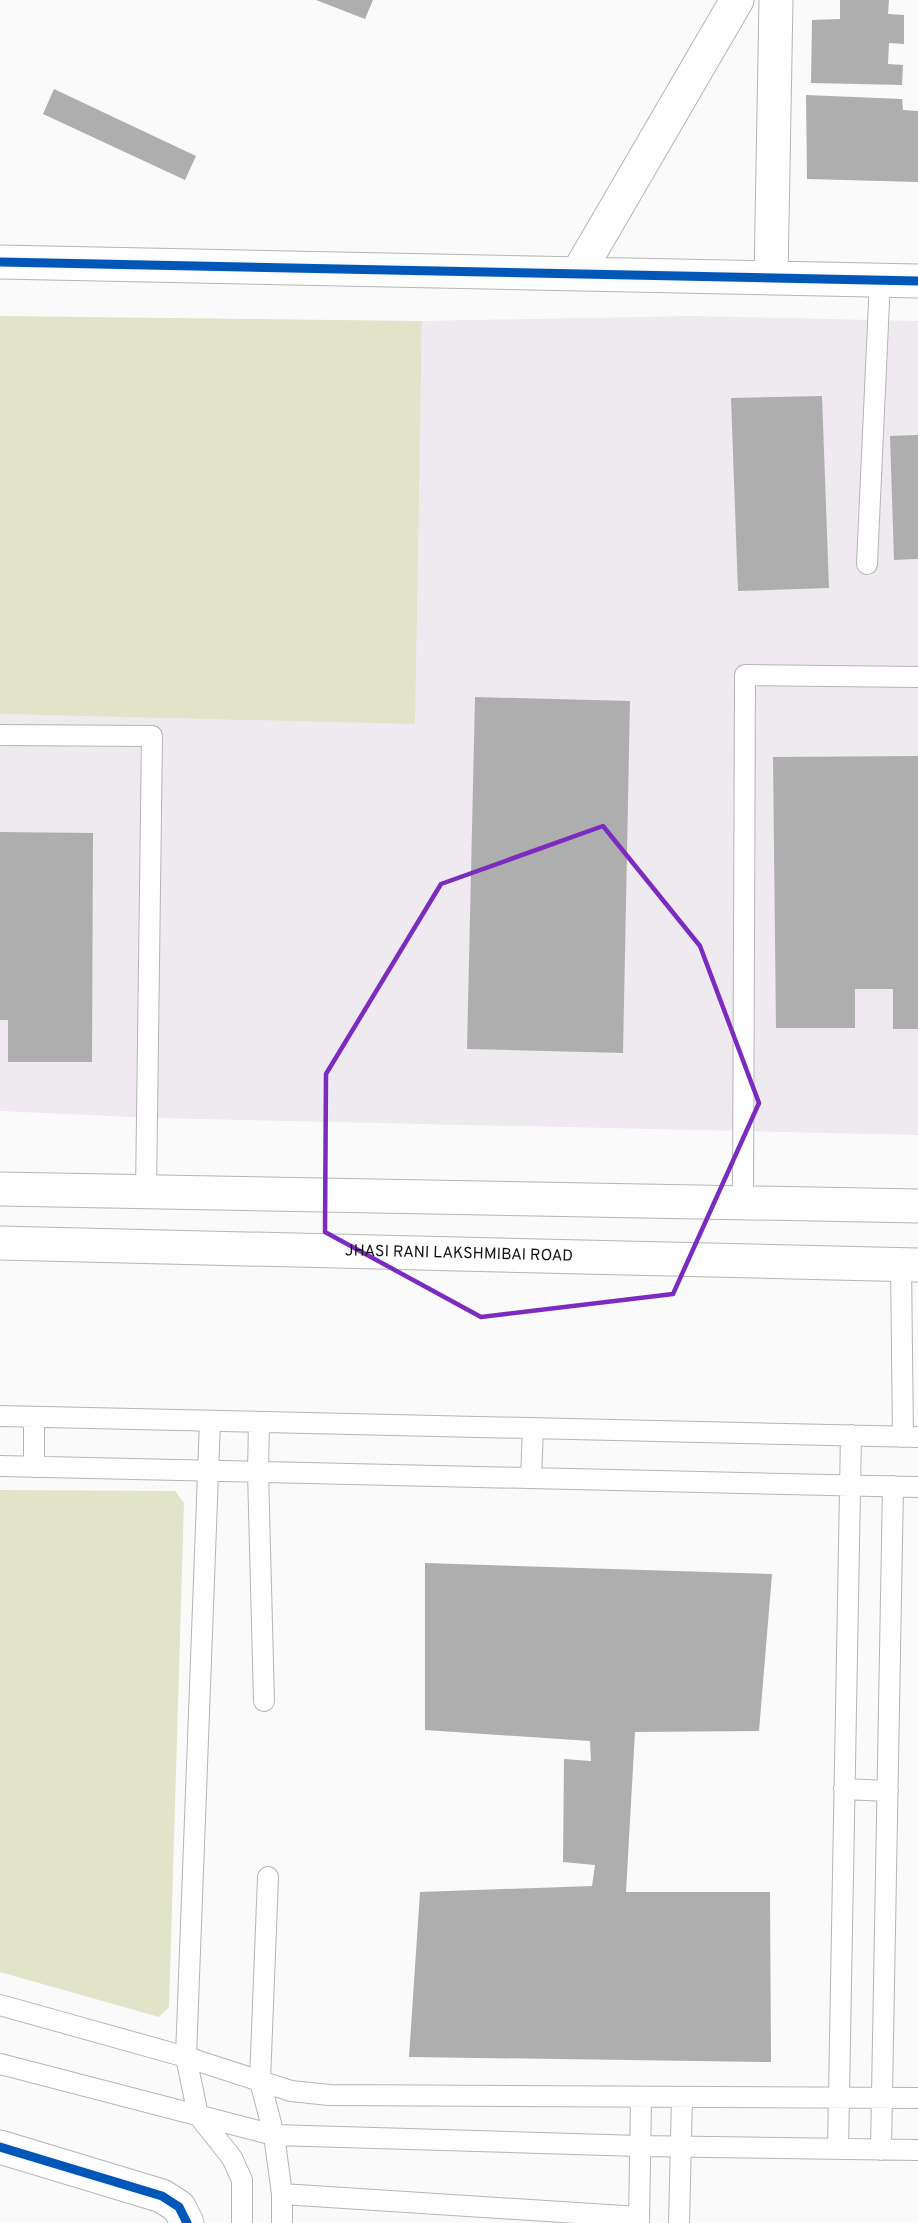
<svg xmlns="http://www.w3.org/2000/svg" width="918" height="2223" viewBox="0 0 918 2223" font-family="Overpass,sans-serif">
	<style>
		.built { fill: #eeeaf0 }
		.green { fill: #e2e4c9 }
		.building { fill: #afaeaf }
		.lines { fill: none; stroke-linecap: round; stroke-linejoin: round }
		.lane-casing { stroke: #b5b5b5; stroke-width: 22 }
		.street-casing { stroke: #b5b5b5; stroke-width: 35 }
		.secondary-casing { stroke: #b5b5b5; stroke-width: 35 }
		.lane { stroke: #fefefe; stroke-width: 20 }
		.street { stroke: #fefefe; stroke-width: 33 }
		.secondary { stroke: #fefefe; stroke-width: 33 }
		.cycleway-casing { stroke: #fbf9fc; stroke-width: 13 }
		.cycleway { stroke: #0057b8; stroke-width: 9 }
		.marked { fill: none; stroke: #7b2cbf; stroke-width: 4.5; stroke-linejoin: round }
		.labels { text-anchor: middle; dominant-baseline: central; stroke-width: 4.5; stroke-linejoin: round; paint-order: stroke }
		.street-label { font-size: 16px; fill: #151415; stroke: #fbf9fc }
	</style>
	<rect width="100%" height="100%" fill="#fbfafb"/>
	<path class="built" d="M691,316L918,321V1135L155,1118L0,1111V714L414,723L422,321Z"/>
	<path class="green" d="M0,316L422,321L415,724L0,714Z
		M0,1490L175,1491L184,1503L169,2007L159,2017L0,1972Z"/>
	<path class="building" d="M316,0H373L365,19Z
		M840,0H889L888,14L904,15V44L889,43L888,64L903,65L902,85L811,83L812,20L840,19Z
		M54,89L196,156L185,180L43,114Z
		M806,95L902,99L903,110L918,111V182L807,179Z
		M822,396L829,588L738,591L731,398Z
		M918,435V559L894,560L890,436Z
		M475,697L630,701L623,1053L467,1049Z
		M918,756V1029H893V989H855V1028H776L773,757Z
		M0,832L93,833L92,1062H8V1020H0Z
		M425,1563L772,1574L759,1731L635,1732L626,1892H770L771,2062L409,2057L420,1892L592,1886L595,1865L563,1862L564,1759L591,1761L590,1741L425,1730Z"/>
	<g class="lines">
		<defs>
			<path id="lane" d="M867,564L880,280
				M0,735L152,736L146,1192
				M743,1203L745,675L918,677
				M901,1265L903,1437
				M0,1416L918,1437
				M210,1421L186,2057L198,2115L232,2158L242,2180V2223
				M259,1422L258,1472L264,1701
				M0,1466L918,1487
				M34,1467V1417
				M531,1478L533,1428
				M844,1789L888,1791
				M268,1877L260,2081L274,2135L282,2194V2223
				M0,2005L186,2057L291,2091L329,2095L918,2098
				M0,2064L274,2135L639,2146L918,2150
				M838,2149L851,1435
				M881,2150L893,1486
				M282,2194L639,2217
				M639,2223L641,2098
				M679,2223L682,2098"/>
			<path id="street" d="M0,262L918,281
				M578,273L737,0
				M771,278L776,0
				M0,2147L162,2196L179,2207L187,2223"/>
			<g id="secondary">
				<path d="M0,1189L918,1206"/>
				<path id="s1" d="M0,1243L918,1265"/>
			</g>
		</defs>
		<use href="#lane" class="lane-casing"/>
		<use href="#street" class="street-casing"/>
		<use href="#secondary" class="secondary-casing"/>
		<use href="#lane" class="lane"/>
		<use href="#street" class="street"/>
		<use href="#secondary" class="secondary"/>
		<defs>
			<path id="cycleway" d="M0,262L918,281
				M0,2147L162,2196L179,2207L187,2223"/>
		</defs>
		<use href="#cycleway" class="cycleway-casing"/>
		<use href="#cycleway" class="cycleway"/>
	</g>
	<path class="marked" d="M603,826L700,946L759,1103L673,1294L481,1317L325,1232L326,1074L441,884Z"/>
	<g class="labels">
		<g class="street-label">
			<text stroke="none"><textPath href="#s1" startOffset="459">JHASI RANI LAKSHMIBAI ROAD</textPath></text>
		</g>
	</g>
</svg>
